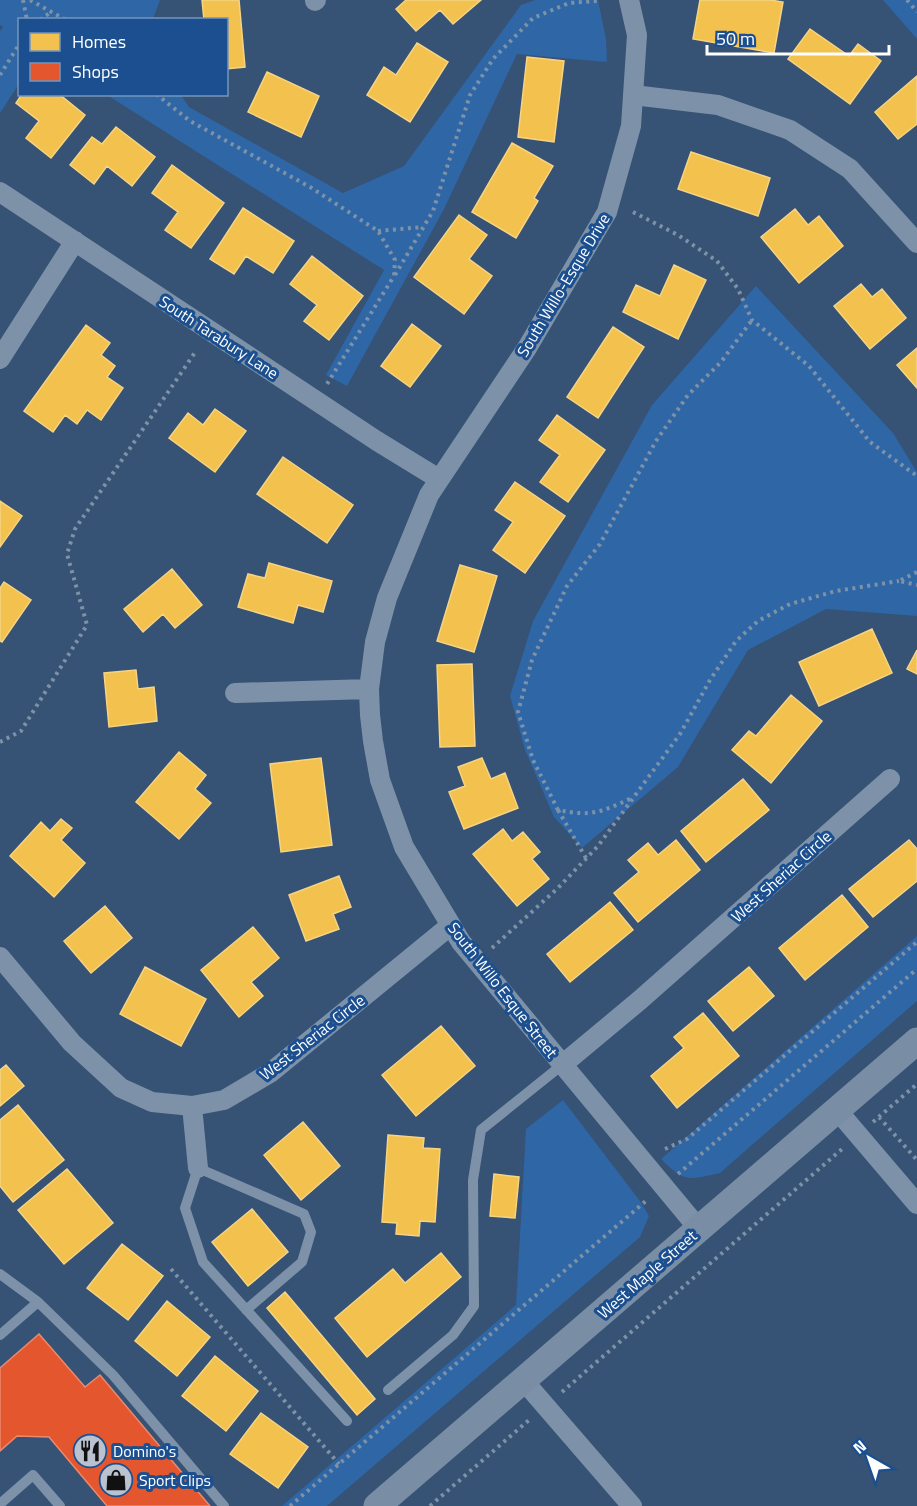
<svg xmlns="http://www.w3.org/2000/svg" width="917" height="1506" viewBox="0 0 917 1506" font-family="'Titillium Web',sans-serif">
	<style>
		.green { fill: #2f66a5 }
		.homes { fill: #f2c14e; stroke: #f6d483; stroke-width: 1.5 }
		.shops { fill: #e4572e; stroke: #ec896d; stroke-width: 1.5 }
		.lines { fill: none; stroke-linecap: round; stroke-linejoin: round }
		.path { stroke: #7d92a8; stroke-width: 4; stroke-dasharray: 3 4.5; stroke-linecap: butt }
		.lane { stroke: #7d92a8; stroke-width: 10 }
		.street { stroke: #7d92a8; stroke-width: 20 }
		.secondary { stroke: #798da4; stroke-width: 27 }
		.labels { text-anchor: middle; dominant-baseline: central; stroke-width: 6; stroke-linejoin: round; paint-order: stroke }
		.street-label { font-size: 16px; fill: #fff; stroke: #1b4f8f }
		.poi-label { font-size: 16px; fill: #fff; stroke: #1b4f8f; text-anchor: start }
	</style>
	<rect width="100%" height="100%" fill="#365274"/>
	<path class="green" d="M0,0H160L153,19L20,20L19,84L0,113V31L3,27L0,25Z
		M535,0H598L606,39L607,62L517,54L443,211L347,386L326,375L384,270L107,95H181L189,107L343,193L404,166L521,5Z
		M883,0H917V39Z
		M756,286L893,433L917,472V616L826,609L748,650L678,767L582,848L554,817L525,750L510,696L533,621L652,405Z
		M917,936V1001L720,1173C689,1180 685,1183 661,1159Z
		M563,1100L640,1201L649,1216L640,1237L327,1506H282L516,1305L526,1129Z"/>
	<path class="homes" d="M202,0H239L245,67L226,69V20H204Z
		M406,0H481L453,24L440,10L416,31L396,9Z
		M700,0H770L783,2L774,53L693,39Z
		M810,29L849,56L858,44L881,61L850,104L788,59Z
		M417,43L448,62L410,122L367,95L384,67L396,75Z
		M527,57L564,61L554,142L518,137Z
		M267,72L319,96L301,137L248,112Z
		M917,76V124L898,139L875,112Z
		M22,94H59L85,115L51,158L26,138L39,121L16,103Z
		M116,127L155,157L132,186L107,166L94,184L70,165L92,137L102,144Z
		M512,143L553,166L534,198L538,201L516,238L472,212Z
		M691,152L770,178L758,216L678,189Z
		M172,165L224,203L191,248L165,230L178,212L152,193Z
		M243,208L294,241L273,273L246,256L234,274L210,259Z
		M795,209L808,225L819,216L843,246L799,283L761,237Z
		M459,215L487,235L469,259L492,276L464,314L414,277Z
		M312,256L363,296L329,340L304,321L317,305L290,284Z
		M674,265L706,280L678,339L623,312L636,285L660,296Z
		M861,284L872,297L882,289L906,318L870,349L834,306Z
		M412,324L441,346L410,387L381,366Z
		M86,325L110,343L101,355L115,366L107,377L123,388L101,420L87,410L77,424L65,415L53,432L24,411Z
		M613,327L644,347L598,418L567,397Z
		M917,348V388L897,365Z
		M215,409L246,431L215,472L169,438L188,413L203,425Z
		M557,415L605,450L568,502L540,482L560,455L539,440Z
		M283,457L353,505L327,543L257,494Z
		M515,482L565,516L525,573L493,550L513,522L495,510Z
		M0,501L22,516L0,547Z
		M269,563L332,581L323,612L298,605L293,623L238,607L248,574L265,578Z
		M460,565L497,576L474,652L437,641Z
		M172,569L202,605L175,628L163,614L143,632L124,609Z
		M4,582L31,600L2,642L0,641V588Z
		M872,629L892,673L819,706L799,662Z
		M917,650V674L907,669Z
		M472,664L475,746L440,747L437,665Z
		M136,670L138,689L154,687L157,721L109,727L104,673Z
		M791,695L822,721L771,783L732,750L749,731L756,736Z
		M179,752L206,775L195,789L211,803L179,839L136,802Z
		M321,758L332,845L281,852L270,764Z
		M482,758L491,779L505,773L518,808L464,829L449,792L465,786L458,767Z
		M743,779L769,810L706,862L681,831Z
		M61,819L72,828L61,840L85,863L54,897L10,856L41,822L50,831Z
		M503,829L512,841L523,832L540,852L532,859L549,879L517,906L473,854Z
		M676,840L700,870L638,922L614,893L639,872L628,860L648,843L658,855Z
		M909,840L917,849V881L873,917L849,889Z
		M339,876L351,907L333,914L339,929L306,941L289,895Z
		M842,895L868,927L805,980L779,948Z
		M610,902L633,930L570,982L547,954Z
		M105,906L132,938L91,973L64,941Z
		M253,927L279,958L251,982L263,996L239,1017L201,970Z
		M145,967L206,999L181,1046L120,1014Z
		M749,967L774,996L733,1031L708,1001Z
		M703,1013L739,1056L677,1108L651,1076L684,1048L674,1037Z
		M441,1026L475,1066L416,1116L382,1075Z
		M6,1065L24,1086L0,1106V1070Z
		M18,1105L64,1160L13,1202L0,1186V1120Z
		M303,1122L340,1166L301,1200L264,1155Z
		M388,1135L424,1138L423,1148L440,1149L435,1222L420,1221L419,1236L396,1234L397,1223L382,1222Z
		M67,1169L113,1223L64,1264L18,1210Z
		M494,1174L519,1177L515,1218L490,1216Z
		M252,1209L288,1252L248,1286L212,1242Z
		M122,1244L163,1276L128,1320L87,1288Z
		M441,1253L461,1277L367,1357L335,1318L393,1269L405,1283Z
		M285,1292L375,1399L357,1415L267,1308Z
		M167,1301L210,1337L177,1376L135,1341Z
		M215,1356L258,1391L226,1431L182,1396Z
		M261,1413L308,1447L278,1488L230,1454Z"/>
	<path class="shops" d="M39,1334L85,1387L100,1375L210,1506H107L49,1437L17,1436L0,1451V1368Z"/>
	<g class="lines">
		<path class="path" d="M23,0L27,20
			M30,0L66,20
			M907,0L917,12
			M40,20L51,12
			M0,75L20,43
			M156,94L190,121L310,187L378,231L395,260L394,276L327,384
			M633,212L678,235L717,261L738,289L752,320L809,366L870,442L917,476
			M378,231L423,227
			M395,275L433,211L470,95L493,59L533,18L569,3L598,1
			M917,572L899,581L917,585
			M0,742L21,731L87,625L67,554L75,529L196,351
			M558,810L533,760L518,712L532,660L567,586L600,544L656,441L688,395L721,362L752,320
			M586,858L558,810C592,817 601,812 632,798
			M492,948L558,888L598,846L680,734L710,680L736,641L758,621L790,604L836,591L899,581
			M879,1117L917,1160
			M873,1122L917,1084
			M665,1149L687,1139L917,942
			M678,1174L917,969
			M171,1269L339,1464
			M562,1392L842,1149
			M290,1506L647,1200
			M430,1506L529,1420"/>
		<path class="lane" d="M0,1274L38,1302
			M246,1310L302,1262L311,1232L304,1214L198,1168L185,1208L203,1262L347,1421
			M0,1335L38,1302L113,1375L224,1506
			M388,1390L453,1335L474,1306L473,1180L481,1130L562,1065
			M0,1504L33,1475L60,1506"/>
		<path class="street" d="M629,0L637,35L631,126L607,212L527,348L429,495L387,598L375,642L369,689L370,715L373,741L380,780L404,847L461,942L699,1229
			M315,1L316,0
			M633,95L718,105L790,130L850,169L917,243
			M0,192L377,441L439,479
			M0,359L75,241
			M235,693L369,689
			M0,957L72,1043L121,1088L152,1102L192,1106L224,1100L270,1073L451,925
			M562,1065L640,1000L890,779
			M192,1106L198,1168
			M837,1110L917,1204
			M523,1380L632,1506"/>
		<path class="secondary" d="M377,1506L917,1041"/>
	</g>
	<defs>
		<symbol id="restaurant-disc" viewBox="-11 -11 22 22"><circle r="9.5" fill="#b9c2ce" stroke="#1b4f8f"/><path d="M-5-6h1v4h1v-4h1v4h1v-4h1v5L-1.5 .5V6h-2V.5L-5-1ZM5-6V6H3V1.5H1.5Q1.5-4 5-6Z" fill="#111"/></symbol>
		<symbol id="shop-disc" viewBox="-11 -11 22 22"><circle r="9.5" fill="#b9c2ce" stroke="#1b4f8f"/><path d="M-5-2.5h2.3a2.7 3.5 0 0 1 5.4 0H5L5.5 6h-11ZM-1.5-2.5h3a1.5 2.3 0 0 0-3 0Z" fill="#111"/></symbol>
	</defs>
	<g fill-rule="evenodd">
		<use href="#restaurant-disc" x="71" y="1432" width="38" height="38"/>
		<use href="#shop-disc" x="97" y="1461" width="38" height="38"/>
	</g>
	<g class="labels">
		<g class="street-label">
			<text transform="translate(563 285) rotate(-59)">South Willo-Esque Drive</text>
			<text transform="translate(219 337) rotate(33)">South Tarabury Lane</text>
			<text transform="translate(781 876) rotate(-42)">West Sheriac Circle</text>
			<text transform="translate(503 990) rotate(52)">South Willo Esque Street</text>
			<text transform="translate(312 1037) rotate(-38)">West Sheriac Circle</text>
			<text transform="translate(647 1274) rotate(-41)">West Maple Street</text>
		</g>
		<g class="poi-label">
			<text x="113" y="1451">Domino's</text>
			<text x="139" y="1480">Sport Clips</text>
		</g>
	</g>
	<rect x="18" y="18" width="210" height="78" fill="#1b4f8f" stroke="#7695bc" stroke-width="1.5"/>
	<rect x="30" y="33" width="30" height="18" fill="#f2c14e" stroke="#7695bc" stroke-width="1.5"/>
	<text x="72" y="48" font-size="18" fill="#ffffff">Homes</text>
	<rect x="30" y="63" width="30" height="18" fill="#e4572e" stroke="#7695bc" stroke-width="1.5"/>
	<text x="72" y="78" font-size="18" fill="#ffffff">Shops</text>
	<g transform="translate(869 1458) rotate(320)" stroke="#1b4f8f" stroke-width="4.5" paint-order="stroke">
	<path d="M0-4.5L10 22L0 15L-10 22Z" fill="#ffffff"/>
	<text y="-9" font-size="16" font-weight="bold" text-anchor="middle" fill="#ffffff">N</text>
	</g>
	<path d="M707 45v9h182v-9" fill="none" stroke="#ffffff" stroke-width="3"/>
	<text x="716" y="45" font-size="18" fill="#ffffff" stroke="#1b4f8f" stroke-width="4.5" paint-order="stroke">50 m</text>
</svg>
